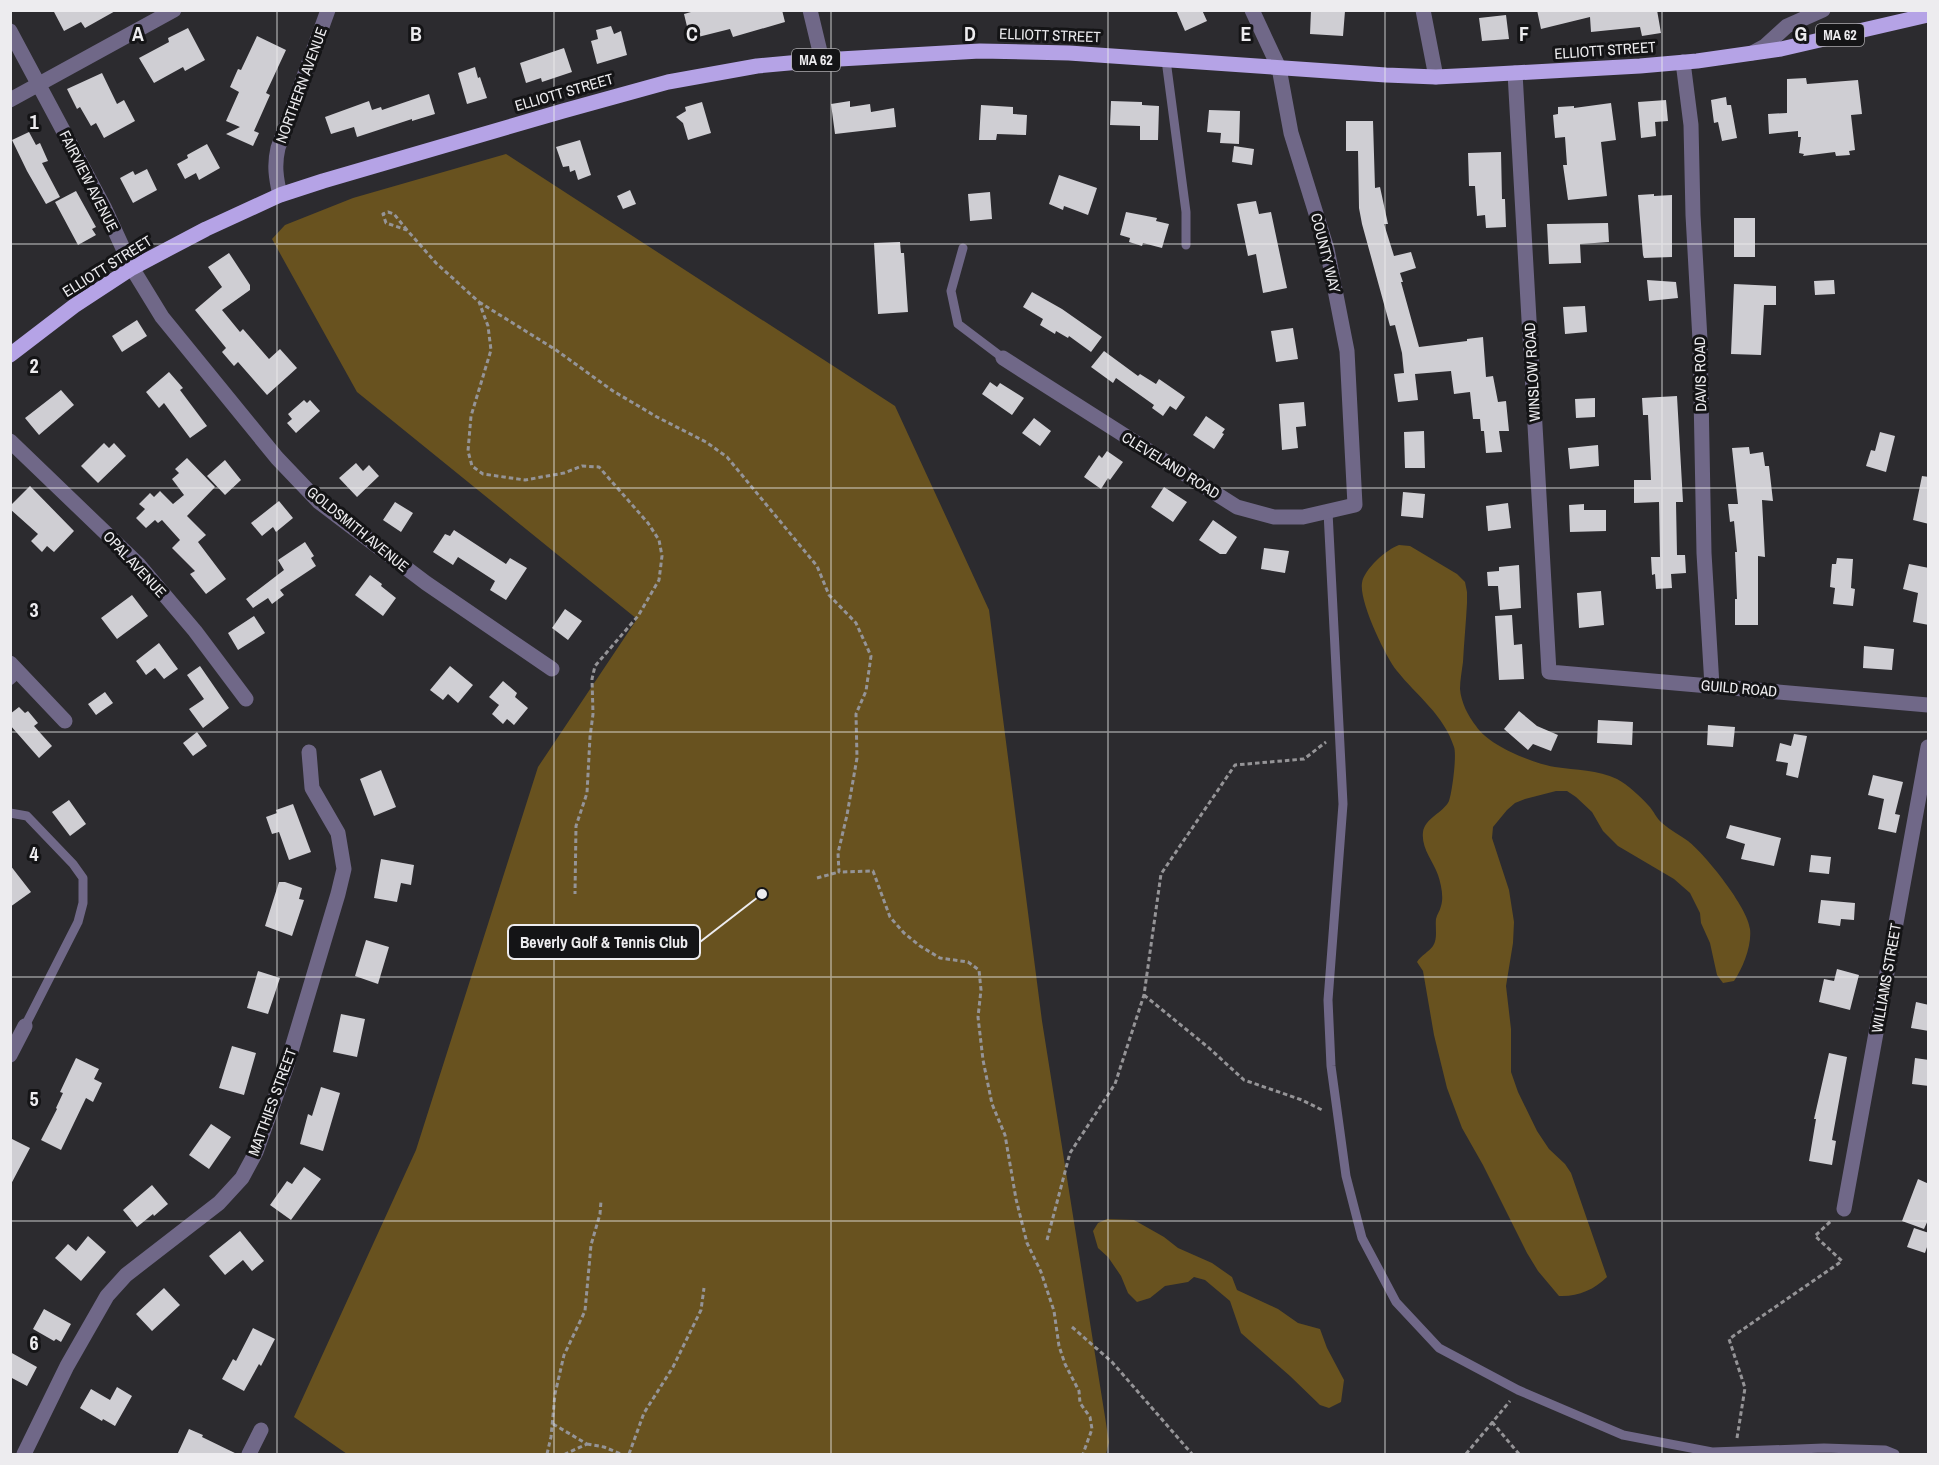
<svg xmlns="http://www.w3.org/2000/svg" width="1939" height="1465" viewBox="0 0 1939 1465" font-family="'Archivo Narrow',sans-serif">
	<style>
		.green { fill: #68521f }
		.building { fill: #cfced3 }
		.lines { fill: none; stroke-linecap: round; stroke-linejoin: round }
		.path { stroke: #959497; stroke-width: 3; stroke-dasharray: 4.5 3; stroke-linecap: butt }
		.service { stroke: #706888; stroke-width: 9 }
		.minor { stroke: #706888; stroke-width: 15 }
		.tertiary { stroke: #706888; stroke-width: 15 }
		.primary { stroke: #b5a3e6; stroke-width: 15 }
		.grid { fill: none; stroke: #edecef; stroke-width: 1.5; stroke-opacity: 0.55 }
		.labels { text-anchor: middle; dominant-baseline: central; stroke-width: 6; stroke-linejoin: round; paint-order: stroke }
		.shield { fill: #141416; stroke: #acabae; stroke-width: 1.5 }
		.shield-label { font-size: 14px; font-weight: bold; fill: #edecef }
		.street-label { font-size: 15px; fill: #edecef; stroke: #141416 }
		.grid-label { font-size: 20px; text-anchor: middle; font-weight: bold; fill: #edecef; stroke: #141416; stroke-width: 6; stroke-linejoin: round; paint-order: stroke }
		.leader { fill: none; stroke: #edecef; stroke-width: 2 }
		.callout-dot { fill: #edecef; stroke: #141416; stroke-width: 2 }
		.callout { fill: #141416; stroke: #edecef; stroke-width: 2 }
		.callout-label { font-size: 16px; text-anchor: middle; font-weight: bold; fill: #edecef }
	</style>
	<rect width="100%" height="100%" fill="#2c2b2f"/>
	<path class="green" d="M506,154L895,406L989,610L1042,1021L1109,1442L1106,1454H347L294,1417L416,1150L538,767L637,619L357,392L272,239L285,225L353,198Z
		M1399,545L1410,546L1457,574L1465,582L1467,592V603C1466,622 1464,642 1463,662C1462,670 1460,680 1460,689C1461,702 1468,716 1476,726C1489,746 1532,763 1555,767C1576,770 1598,770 1617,779C1628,785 1640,796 1648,805C1654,811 1656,818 1662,823C1670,830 1680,835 1688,841C1706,855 1748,908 1750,929C1752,945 1743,968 1734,981L1723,983L1717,975L1710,943L1701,923L1700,913L1690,893L1674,879L1618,846L1603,831L1592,812L1576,797L1567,791H1556L1525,799L1515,803L1507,810L1493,827L1492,838L1509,890L1514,922L1513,943L1506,986L1511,1029V1072L1518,1092L1537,1131L1549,1149L1565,1164L1571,1173L1607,1277C1594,1290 1577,1297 1559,1296L1538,1271L1527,1253L1483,1165L1462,1128L1447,1088L1434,1035L1423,971L1417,962C1421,955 1429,952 1433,946C1438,938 1435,928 1436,919C1437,914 1440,911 1441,906C1444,897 1441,884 1438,875C1433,861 1421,848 1423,832C1425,818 1443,813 1449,801C1452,793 1457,755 1454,747C1444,715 1417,696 1397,671C1385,656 1359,601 1362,583C1364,569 1387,549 1399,545Z
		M1107,1219L1134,1220L1164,1237L1178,1248L1212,1263L1232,1277L1237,1290L1278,1309L1298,1323L1320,1329L1327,1348L1344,1380L1341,1402L1329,1408L1320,1405L1290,1376L1241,1333L1230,1301L1205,1280L1194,1277L1188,1282L1165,1286L1150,1298L1137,1302L1128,1293L1121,1276L1108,1257L1098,1248L1093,1231L1098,1223Z"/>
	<path class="building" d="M53,10H117L85,28L81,22L64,31Z
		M698,10H782L785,22L733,37L730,29L690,39L684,14Z
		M1176,10H1202L1207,21L1185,31Z
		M1311,10L1345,11L1343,36L1310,34Z
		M1537,10H1657L1661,33L1642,36L1640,27L1591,32L1590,17L1541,29Z
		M1506,15L1509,39L1482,41L1479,18Z
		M611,26L614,34L621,31L627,55L597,64L591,41L598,39L596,30Z
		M188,28L205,60L185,71L183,67L154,83L139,58L169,42L168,38Z
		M257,36L286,50L266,93L270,95L254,131L259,133L253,146L226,134L240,127L226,121L239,92L230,87L238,69L241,70Z
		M564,48L572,72L542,82L541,78L526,83L520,63Z
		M475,67L478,78L480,77L487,98L467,104L458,73Z
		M102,73L117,104L124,100L135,121L104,138L96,123L91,126L80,107L77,109L67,89Z
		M1806,78L1807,84L1858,80L1862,114L1851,115L1855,150L1849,151L1850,155L1836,156L1835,152L1803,156L1804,154L1799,153L1801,137H1798V131L1769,134L1768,114L1787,113V79Z
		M429,94L435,114L412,121V119L357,137L354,127L331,134L325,117L369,101L372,110L381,107L382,110Z
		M1726,97L1727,105H1731L1737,138L1722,141L1718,122L1714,123L1711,100Z
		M1666,100L1668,121L1655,122L1656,136L1641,138L1638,102Z
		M850,101V107L870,104L871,112L894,108L896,127L835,134L831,104Z
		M1111,101L1142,102V105L1159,106L1158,140H1140V126L1110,125Z
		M702,102L711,133L688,140L683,123L676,117L686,111L685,107Z
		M1611,103L1616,140L1601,142L1607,196L1568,200L1563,165H1567L1565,137L1555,138L1553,115L1558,114V107L1574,106V108Z
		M981,105L1013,107V114L1027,115L1026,135L997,134L996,140H979Z
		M1209,110L1240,111L1239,144L1220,143L1221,133L1207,132Z
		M1346,121H1373L1375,188L1380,187L1388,224H1384L1394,256L1411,252L1416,268L1400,273L1403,282H1401L1419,347L1467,341V339L1483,337L1486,377L1493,376L1498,402L1506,401L1509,431H1499L1502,452L1486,453L1484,431H1481L1480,419H1473L1470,392L1454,394L1451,371L1415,374L1418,400L1398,402L1394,374L1404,373L1402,353L1395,325L1390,326L1362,224L1359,208L1358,151H1346Z
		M29,132L36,145L40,143L48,161L42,163L60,197L46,204L27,171L12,140Z
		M580,140L591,175L578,180L575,170L570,172L569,166L563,167L556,147Z
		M207,144L220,168L199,180L196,173L185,179L177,164L188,158L187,155Z
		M1234,146L1254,149L1252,165L1232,162Z
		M1501,152L1502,199H1505L1506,227L1486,228L1485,215L1477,216L1475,186H1469L1468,153Z
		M147,169L157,190L133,203L120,178L133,171L135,175Z
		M1059,175L1097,188L1088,215L1064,206L1063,210L1049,204Z
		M630,190L636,204L623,209L617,196Z
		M76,191L96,227L92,229L96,235L78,245L55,202Z
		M990,192L992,219L970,221L968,194Z
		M1654,194V196L1672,195V257L1644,258L1643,255L1638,195Z
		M1256,201L1259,214L1271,212L1287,288L1263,293L1256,254L1248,256L1237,204Z
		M1126,212L1157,218L1156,221L1169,224L1162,248L1143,243L1142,246L1129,242L1130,238L1120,235Z
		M1734,218H1755V257H1734Z
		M1608,223L1609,242L1580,244L1581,263L1549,264L1547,224Z
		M900,242L901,253H904L908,312L878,314L874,243Z
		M229,253L250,285V290L222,310L240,332L243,329L269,359L280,349L297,368L267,395L238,362L234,366L222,352L226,348L195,310L222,287L208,267Z
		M1647,280L1676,282L1678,298L1649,301Z
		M1834,280L1835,294L1815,295L1814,281Z
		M1734,284L1776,286V305H1764L1761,355L1731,354Z
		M1032,292L1062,309L1102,337L1091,352L1069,336L1068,338L1056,331L1055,334L1040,325L1043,319L1023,307Z
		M1585,306L1587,332L1565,334L1563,307Z
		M137,320L147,336L122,352L112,336Z
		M1293,328L1298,359L1276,362L1271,331Z
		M1104,351L1138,376L1140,374L1156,384L1159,379L1185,397L1176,410L1170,406L1163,416L1152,408L1154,405L1116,378L1113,383L1091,367Z
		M169,372L183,388L180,390L207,426L190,438L164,403L159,408L146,392Z
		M990,382L997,387L1000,383L1024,398L1012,415L982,394Z
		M61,390L74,405L39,435L25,418Z
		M1677,396L1683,502H1676L1677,555H1685L1686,573L1671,574L1672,588L1656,589L1655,574L1652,575L1651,557H1660L1659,502L1634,503V480H1651L1648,415H1643L1642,398Z
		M1595,398V417L1576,418L1575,399Z
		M304,400L307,403L310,400L320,411L296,433L287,423L292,419L288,414Z
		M1304,402L1306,426L1296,427L1298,448L1282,450L1279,404Z
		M1206,416L1225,429L1222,433L1224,434L1214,449L1193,435Z
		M1034,418L1051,431L1040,446L1022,433Z
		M1424,431L1425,468H1405L1404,432Z
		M1880,432L1895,436L1886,472L1866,466L1871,450L1875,451Z
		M104,443L109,448L114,443L126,456L98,483L81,466Z
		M1598,445L1599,466L1570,469L1568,448Z
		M1749,447L1750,454L1763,452L1765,466H1769L1773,501L1762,500L1765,557L1758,556V625H1735V599H1737L1735,552H1737L1734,521L1730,522L1728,504H1738L1732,448Z
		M1107,451L1123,462L1110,480L1108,478L1101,489L1084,477L1099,455L1102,458Z
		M187,458L215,487L187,516L206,535L198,542L226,579L206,594L190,574L195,571L172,548L180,540L162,520L158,523L155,520L146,528L136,518L145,509L139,504L150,493L154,497L160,491L173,504L184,495L172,479L179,473L175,469Z
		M225,460L241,480L225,495L207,476Z
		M356,463L363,471L369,465L379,476L357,497L339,478Z
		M1922,476L1929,477V524L1913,520Z
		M30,486L74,531L54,552L47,546L42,552L31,541L38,534L10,509V506Z
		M1164,487L1187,502L1173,522L1151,507Z
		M1403,492L1425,494L1423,518L1401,516Z
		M279,501L293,518L276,532L273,527L262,536L251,523Z
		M395,502L413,513L401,532L383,520Z
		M1508,503L1511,528L1488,531L1486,506Z
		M1584,504V510H1606V531L1570,532L1569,505Z
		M1213,520L1237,537L1226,554H1220L1199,540Z
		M454,530L506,564L510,558L527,568L506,600L490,590L495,581L458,557L453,565L433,552L445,534L450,536Z
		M305,542L314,556L311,558L316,566L280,590L284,595L272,604L268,598L253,608L246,599L284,570L278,560Z
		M1264,548L1289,551L1285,573L1261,569Z
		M1837,558L1853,559L1851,588L1855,589L1853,606L1833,604L1835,588L1830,587L1832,564H1836Z
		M1909,564L1929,568V625L1913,622L1918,593L1903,589Z
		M1519,565L1521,608L1500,610L1498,586H1488L1487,572L1499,571V567Z
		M370,575L382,584L381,586L396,598L383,616L355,595Z
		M1601,591L1604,625L1579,628L1577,593Z
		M132,595L148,616L117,639L101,618Z
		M565,609L582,621L568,640L552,628Z
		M1512,615L1514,645L1522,644L1524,679L1499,680L1495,616Z
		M254,616L265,633L238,650L228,633Z
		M159,643L178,669L164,679L155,668L146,675L136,661Z
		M1864,646L1894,649L1892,670L1863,668Z
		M200,666L229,708L203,728L189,709L204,699L187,675Z
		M450,666L473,685L458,703L448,694L443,700L430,690Z
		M503,681L517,693L515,697L528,708L514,725L507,719L503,724L492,714L499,705L489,697Z
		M105,692L113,703L96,715L88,704Z
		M19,707L25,713L28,711L38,723L34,726L52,746L39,758L10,725V714Z
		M1519,711L1537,726L1558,735L1551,751L1533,744L1528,750L1504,729Z
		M1598,720L1633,722L1632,745L1597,743Z
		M1708,725L1735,727L1733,747L1707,745Z
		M197,732L207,746L193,756L183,743Z
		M1794,734L1807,736L1798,778L1786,775L1788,763L1776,761L1780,743L1791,746Z
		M381,770L396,807L374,816L360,779Z
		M1873,775L1903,782L1895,814L1900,815L1896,833L1878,829L1884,799L1868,795Z
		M69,800L86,824L70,836L52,812Z
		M293,804L311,852L289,860L279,832L272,834L266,817L277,813L276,810Z
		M1730,825L1781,838L1774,866L1741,859L1745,844L1726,838Z
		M1811,855L1831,857L1829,874L1809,872Z
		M381,859L414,865L411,885L401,883L397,902L374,898Z
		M10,865L31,892L10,907Z
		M279,882H285L302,888L299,899L304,900L292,936L265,926Z
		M1821,900L1855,903L1854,920L1841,919L1840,926L1818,923Z
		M366,940L389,947L378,984L355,976Z
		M1837,969L1859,975L1850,1010L1819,1002L1824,979L1834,981Z
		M258,971L280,978L268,1014L247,1008Z
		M1916,1002L1929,1005V1031L1911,1028Z
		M341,1014L365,1019L357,1057L333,1052Z
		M232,1046L256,1053L244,1095L219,1088Z
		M1829,1053L1847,1057L1832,1140L1836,1141L1832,1165L1809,1161L1816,1119H1814Z
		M76,1058L99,1069L94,1079L102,1083L93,1102L86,1098L61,1150L41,1140L57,1109L56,1108L63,1093L60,1092Z
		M1915,1058L1929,1060V1086L1912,1084Z
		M321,1087L340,1093L323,1151L300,1144L308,1114L312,1116Z
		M211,1124L231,1137L209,1169L189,1155Z
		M10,1138L30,1148L10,1186Z
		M304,1167L321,1179L291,1220L270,1205L287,1181L292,1184Z
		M1918,1179L1929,1184V1218L1924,1229L1902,1221Z
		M152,1185L168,1204L154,1216L153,1214L137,1227L123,1210Z
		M1914,1228L1929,1233V1241L1925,1253L1907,1247Z
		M240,1231L264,1261L252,1271L243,1260L225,1275L209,1256Z
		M88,1236L106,1252L81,1281L55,1258L68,1244L76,1251Z
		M164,1288L180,1305L152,1331L136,1314Z
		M44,1309L71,1324L61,1342L56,1339L54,1341L33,1329Z
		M253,1328L275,1339L261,1366L259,1364L244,1391L222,1379L233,1359L236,1361Z
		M10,1352L37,1367L27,1386L10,1377Z
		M117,1387L132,1396L115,1426L103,1419L102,1421L80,1408L91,1389L110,1400Z
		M189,1429L203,1435L202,1437L239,1455H177Z"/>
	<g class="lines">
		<path class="path" d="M407,230L394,214L388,212L383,214L386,223L407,230L436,263L479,302L488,326L491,350L471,416L468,451L472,466L483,474L525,480L564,473L582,466L599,467L648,523L659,540L662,556L659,580L638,616L595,666L592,679L593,714L590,737L587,793L576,826L575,894
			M479,302L556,350L613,391L657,417L706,442L727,457L817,566L829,595L856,623L871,656L866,691L856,714L857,758L847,815L838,853L839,872L873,871L890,917L904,933L920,946L940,958L968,962L979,970L981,990L978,1017L983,1060L992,1104L1005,1135L1016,1199L1027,1243L1041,1272L1054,1311L1059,1346L1065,1364L1079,1391L1080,1403L1090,1417L1092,1429L1083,1454
			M817,878L839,872
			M1144,995L1209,1048L1244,1080L1302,1100L1324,1111
			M1047,1240L1070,1153L1115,1084L1144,995L1161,874L1235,765L1304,759L1326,742
			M1072,1327L1112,1362L1192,1454
			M1492,1422L1519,1454
			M553,1424L587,1444L565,1454
			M1737,1438L1745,1388L1729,1339L1842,1261L1815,1236L1832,1220
			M587,1444L604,1447L621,1454
			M547,1454L551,1437L555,1394L564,1355L585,1311L591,1245L600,1214L601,1201
			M629,1454L644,1413L673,1367L701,1310L704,1288
			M1466,1454L1510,1401"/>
		<path class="service" d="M1166,60L1186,212V245
			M963,248L951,291L958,324L1003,358
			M1328,512L1343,804L1328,1000L1331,1066L1346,1176L1362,1238L1396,1302L1439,1348L1518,1390L1623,1435L1712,1452L1824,1448L1885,1450L1895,1454
			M10,681L19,673
			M10,813L27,816L73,864L83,878V903L78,922L25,1026"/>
		<path class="minor" d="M810,10L822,60
			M1423,10L1436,77
			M10,31L104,207L132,268L162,317L277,458L319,502L348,524L426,583L552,669
			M1752,53L1765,46L1787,26L1823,10
			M1683,62L1691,125L1693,215L1700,340L1704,553L1712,686
			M1515,73L1549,672L1928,705
			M10,100L174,10
			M280,195C276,178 274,165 278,148L328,10
			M1003,358L1237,507L1274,517H1303L1355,505L1347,351L1327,249L1291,133L1279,68
			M10,441L139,565L195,631L246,699
			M10,663L65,721
			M10,1055L25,1026
			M1844,1209L1928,747
			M24,1454L67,1366L107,1296L126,1275L219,1203L242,1178L256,1152L286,1068L338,894L344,869L338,833L312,788L309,752
			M249,1454L261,1430"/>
		<path class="tertiary" d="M1252,10L1279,68"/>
		<path class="primary" d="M10,355L74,306L132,268L206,229L280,195L323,181L563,111L668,82L757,66L822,60L980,51L1069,53L1386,75L1436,77L1477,75L1640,66L1697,61L1781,49L1928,15"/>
	</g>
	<path class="grid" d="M277,10V1454M554,10V1454M831,10V1454M1108,10V1454M1385,10V1454M1662,10V1454M10,244H1928M10,488H1928M10,732H1928M10,977H1928M10,1221H1928"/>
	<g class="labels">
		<g class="shield">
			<rect x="1816" y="24" width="48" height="22" rx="4.5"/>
			<rect x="792" y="49" width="48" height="22" rx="4.5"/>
		</g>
		<g class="shield-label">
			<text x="1840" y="35">MA 62</text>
			<text x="816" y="60">MA 62</text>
		</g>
		<g class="street-label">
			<text transform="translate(1050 35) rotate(2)">ELLIOTT STREET</text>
			<text transform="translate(1605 50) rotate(-4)">ELLIOTT STREET</text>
			<text transform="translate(301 85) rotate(-70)">NORTHERN AVENUE</text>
			<text transform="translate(564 92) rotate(-16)">ELLIOTT STREET</text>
			<text transform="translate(89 181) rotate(63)">FAIRVIEW AVENUE</text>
			<text transform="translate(1326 253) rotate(76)">COUNTY WAY</text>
			<text transform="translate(107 266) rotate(-32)">ELLIOTT STREET</text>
			<text transform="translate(1532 372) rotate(-93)">WINSLOW ROAD</text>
			<text transform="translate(1700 374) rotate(-91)">DAVIS ROAD</text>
			<text transform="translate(1171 465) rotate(32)">CLEVELAND ROAD</text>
			<text transform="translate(358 529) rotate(39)">GOLDSMITH AVENUE</text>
			<text transform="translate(135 564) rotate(47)">OPAL AVENUE</text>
			<text transform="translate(1739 688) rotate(5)">GUILD ROAD</text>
			<text transform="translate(1886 978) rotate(-80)">WILLIAMS STREET</text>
			<text transform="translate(272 1102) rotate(-70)">MATTHIES STREET</text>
		</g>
	</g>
	<g class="grid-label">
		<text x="138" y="41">A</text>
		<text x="416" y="41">B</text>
		<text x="692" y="41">C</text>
		<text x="970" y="41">D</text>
		<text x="1246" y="41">E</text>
		<text x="1524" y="41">F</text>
		<text x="1801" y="41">G</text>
		<text x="34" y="129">1</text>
		<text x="34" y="373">2</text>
		<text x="34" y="617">3</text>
		<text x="34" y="861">4</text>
		<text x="34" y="1106">5</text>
		<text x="34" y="1350">6</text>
	</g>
	<path class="leader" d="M762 894L700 942"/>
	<circle class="callout-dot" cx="762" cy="894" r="6"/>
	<rect class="callout" x="508" y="925" width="192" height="34" rx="6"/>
	<g class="callout-label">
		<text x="604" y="948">Beverly Golf &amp; Tennis Club</text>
	</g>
	<rect width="1939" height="1465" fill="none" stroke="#edecef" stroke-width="24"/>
</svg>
